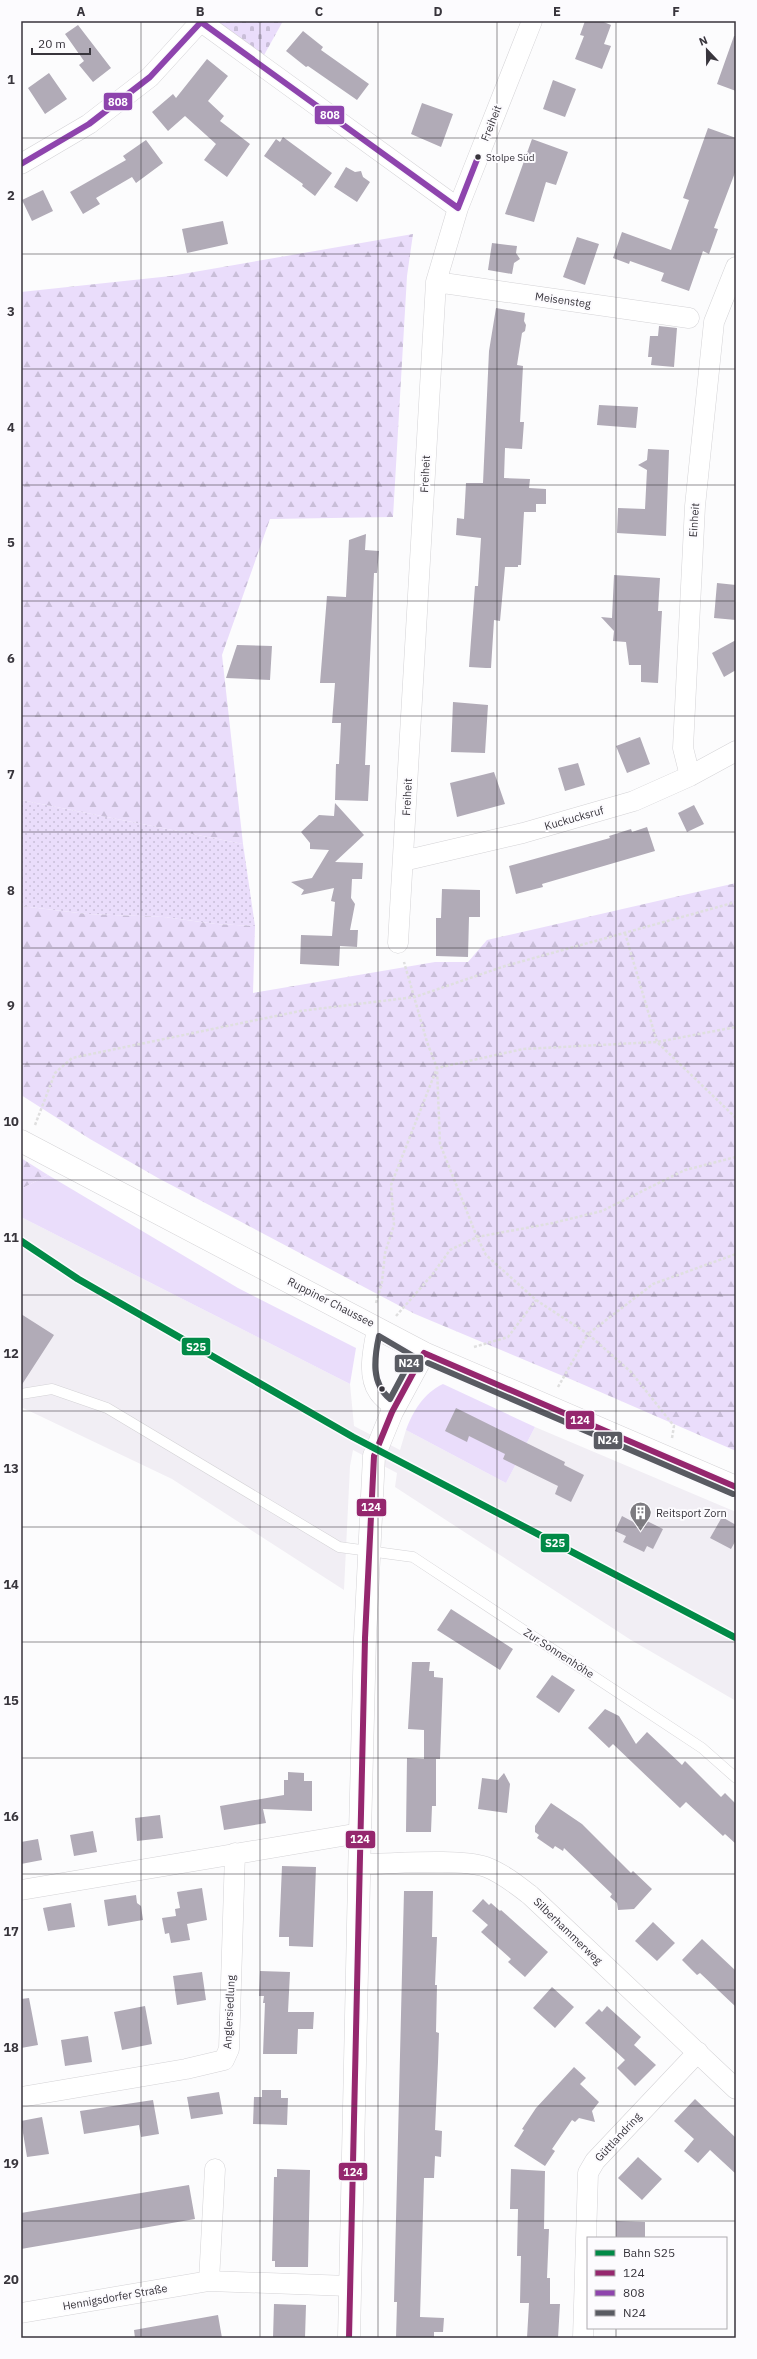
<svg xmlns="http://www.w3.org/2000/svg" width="757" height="2359" viewBox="0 0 757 2359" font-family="'IBM Plex Sans',sans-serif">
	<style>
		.built { fill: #f1eef4 }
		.grass { fill: url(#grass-dots) }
		.forest { fill: url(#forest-firs) }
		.cemetery { fill: url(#cemetery-stones) }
		.garden { fill: #eaddfb }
		.building { fill: #b1abb7 }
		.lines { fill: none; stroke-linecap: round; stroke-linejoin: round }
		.lane-casing { stroke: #d4d3d6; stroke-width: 11 }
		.street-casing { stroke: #d4d3d6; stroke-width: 21 }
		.secondary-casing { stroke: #d4d3d6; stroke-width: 23 }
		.path { stroke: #dfdfdf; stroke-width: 2.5; stroke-dasharray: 3 2; stroke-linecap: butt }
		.lane { stroke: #fff; stroke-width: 10 }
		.street { stroke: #fff; stroke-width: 20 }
		.secondary { stroke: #fff; stroke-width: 22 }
		.bus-1-casing { stroke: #fcfbfe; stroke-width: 9 }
		.bus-2-casing { stroke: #fcfbfe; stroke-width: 9 }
		.bus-3-casing { stroke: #fcfbfe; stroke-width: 9 }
		.bus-1 { stroke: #95276e; stroke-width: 6 }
		.bus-2 { stroke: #8e44ad; stroke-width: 6 }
		.bus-3 { stroke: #595b62; stroke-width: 6 }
		.rail-1-casing { stroke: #fcfbfe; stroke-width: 10 }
		.rail-1 { stroke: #018a47; stroke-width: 7 }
		.grid { fill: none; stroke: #38353c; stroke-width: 1; stroke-opacity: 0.55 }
		.bus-dot { fill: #38353c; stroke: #fcfbfe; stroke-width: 1.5 }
		.labels { text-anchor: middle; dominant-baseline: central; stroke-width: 4; stroke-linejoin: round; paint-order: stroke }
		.bus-label { font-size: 10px; fill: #38353c; stroke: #fcfbfe; text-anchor: start }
		.street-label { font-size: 11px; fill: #38353c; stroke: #fcfbfe }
		.poi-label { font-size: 11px; fill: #38353c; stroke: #fcfbfe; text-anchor: start }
		.line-badge { stroke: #fcfbfe; stroke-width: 1.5 }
		.badge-label { font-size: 11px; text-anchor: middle; font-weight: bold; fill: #fff }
		.neatline { fill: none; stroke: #38353c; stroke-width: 1.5 }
		.grid-label { font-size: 13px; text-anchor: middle; font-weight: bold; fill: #38353c }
	</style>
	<defs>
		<pattern id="grass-dots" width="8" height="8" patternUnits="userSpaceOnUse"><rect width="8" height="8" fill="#eaddfb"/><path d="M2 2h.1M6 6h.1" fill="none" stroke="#c9bed8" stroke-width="1.8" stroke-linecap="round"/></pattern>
		<pattern id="forest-firs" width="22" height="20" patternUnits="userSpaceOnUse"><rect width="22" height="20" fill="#eaddfb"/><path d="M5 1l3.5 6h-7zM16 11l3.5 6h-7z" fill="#c9bed8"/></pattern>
		<pattern id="cemetery-stones" width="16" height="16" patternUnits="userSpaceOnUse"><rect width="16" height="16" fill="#eaddfb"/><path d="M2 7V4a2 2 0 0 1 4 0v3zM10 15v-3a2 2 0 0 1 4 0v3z" fill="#c9bed8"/></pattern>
	</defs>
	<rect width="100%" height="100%" fill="#fcfcfd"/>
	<path class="built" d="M21,1217L350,1384L354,1426L400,1450L406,1430L506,1483L535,1427L736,1512V1701L631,1640L395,1487L397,1473L353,1450L350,1466L344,1590L172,1479L21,1407Z"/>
	<path class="grass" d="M21,800L243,844L255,926L216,924L164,917L87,914L21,906Z"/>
	<path class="forest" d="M413,234L407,276L393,517L270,519L222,655L243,844L21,800V292L171,276Z
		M736,883V1451L575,1381L415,1314L158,1178L90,1139L21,1095V906L87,914L164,917L216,924L255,926L253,993L435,962H468L487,940Z
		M21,1158L48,1175L21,1189Z"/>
	<path class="cemetery" d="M215,21H283L263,57Z"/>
	<path class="garden" d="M48,1175L238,1288L356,1348L350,1384L21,1217V1189Z
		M443,1384L535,1427L506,1483L406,1430C413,1411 424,1393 443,1384Z"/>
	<path class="building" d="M585,21H601L611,25L604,44L611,46L602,69L575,59L584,36L580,35Z
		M78,25L111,68L93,82L79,65L84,61L65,34Z
		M303,31L323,47L321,50L369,84L357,100L308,66L306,67L286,51Z
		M734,36H736V91L717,84Z
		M207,59L228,76L208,101L224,116L220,121L250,144L227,177L204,160L216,144L185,116L168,131L152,112L173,94L176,98Z
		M49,73L67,99L45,114L28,88Z
		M553,80L576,89L565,117L543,109Z
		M422,103L453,114L441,147L411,134Z
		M708,128L736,138V170L714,228L718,229L709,254L703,251L689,291L661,281L664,273L630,261L629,264L613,258L622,232L671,250L689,200L683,198Z
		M283,137L332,173L315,196L302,186L303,184L264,156L276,139L280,142Z
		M532,139L568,152L556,185L546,182L534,222L505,214Z
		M146,140L163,163L136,183L132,177L96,198L100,204L83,214L70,192L126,160L123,156Z
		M346,167L355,172L361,171L363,177L370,182L357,202L334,187Z
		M43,190L53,211L32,221L22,200Z
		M223,221L228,244L187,253L182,229Z
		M577,237L599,244L585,285L563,277Z
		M492,243L517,246L516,253L520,259L514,263L512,274L488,270Z
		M496,308L525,313L524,321L526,325L525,331L522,333L517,365L523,366L520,422H524L522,449L505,448L504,478L530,479L529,488L546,489V504H536V512H524L521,565H518V567H505L500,621L494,620L491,668H486L469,667L475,586H478L481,538L456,535L457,518L464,519L466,483H483L489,351Z
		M659,326L677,328L674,367L651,365L652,357H648L650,336H658Z
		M599,405L638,407L636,428L597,425Z
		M648,449L669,450L666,536L617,533L618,508L645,509L647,470L638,465L647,460Z
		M366,534L365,550L379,551L377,573H374L365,765H370L368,801L335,800L336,764H339L341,723H332L335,683H320L327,596L346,597L349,540Z
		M614,575L660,578L658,611H662L658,683L641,682V665H629L626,642L613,641L614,631L601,617L612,618Z
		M717,583L736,585V620L714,618Z
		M736,640V670L724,677L712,653Z
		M237,645L272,646L270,680L226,678Z
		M453,702L488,705L485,753L451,752Z
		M640,737L650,764L627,773L616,746Z
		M578,763L585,785L565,791L558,768Z
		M494,772L505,804L457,817L450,783Z
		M335,803L364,835L335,862L363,863L362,879H352L351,898L355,904L350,930H358L357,947L340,946L339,966L300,964L301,935L332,936L335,902L331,901L334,888L301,895L304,890L291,882L312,878L329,850L310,849V843L301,832L319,815L334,816Z
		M694,805L704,824L687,832L678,813Z
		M647,827L655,851L542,884L543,887L516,894L509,866L610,838L609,836L631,829L632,832Z
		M442,889L480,890V917H469L468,957L436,956V918H441Z
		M21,1314L54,1335L21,1386Z
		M456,1408L565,1462L564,1465L584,1475L571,1502L555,1494L558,1486L503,1459L505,1454L469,1436L467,1442L445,1431Z
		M622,1516L641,1526L643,1519L663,1529L653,1549L647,1546L644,1552L623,1542L626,1536L615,1531Z
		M722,1517L736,1525V1540L731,1549L710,1538Z
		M451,1609L513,1649L500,1670L437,1630Z
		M412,1662H430L429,1671H434V1677L443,1678L440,1759H436V1806H432L431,1832H406L407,1758L424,1759V1730L408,1729Z
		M552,1675L575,1690L559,1713L536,1697Z
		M605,1709L619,1716L636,1744L647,1732L682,1765L685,1761L721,1797L725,1793L736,1804V1844L725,1834L723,1836L686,1802L680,1808L613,1744L609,1748L588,1728Z
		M288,1772L304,1773V1781H312V1811L263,1809L266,1823L224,1830L220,1806L284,1795V1780H288Z
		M504,1773L510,1784L507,1813L478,1809L482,1778L498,1780Z
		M551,1803L582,1824L631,1873L633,1871L652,1889L634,1909L618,1910L617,1903L610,1897L612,1894L564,1848L563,1851L555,1846L553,1849L537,1838L539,1835L535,1832V1826Z
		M160,1815L163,1838L137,1841L135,1818Z
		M93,1831L97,1852L74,1856L70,1835Z
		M38,1839L42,1860L21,1864V1842Z
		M282,1866L316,1867L313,1947L289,1946V1937H279Z
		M202,1888L207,1920L187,1924L190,1940L171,1943L169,1933L165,1934L162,1918L176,1916L175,1909L180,1908L177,1892Z
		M404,1891H433L432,1937H437L435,1985H437L436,2032L439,2033L438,2062L435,2130L442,2131L441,2157L435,2156L434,2178H424L420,2317L444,2318L443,2332H434V2338H396L397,2302H394Z
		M136,1895L137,1903L141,1906L143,1920L108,1926L104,1900Z
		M483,1899L489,1905L491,1903L500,1911L501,1910L548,1952L525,1977L508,1962L511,1959L481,1932L488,1925L472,1911Z
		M71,1903L75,1927L48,1931L43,1908Z
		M653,1922L675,1943L657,1961L635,1941Z
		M702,1939L736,1971V2007L700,1973L697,1975L682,1960Z
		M260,1971L290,1972L288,2012H314L313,2029H298L297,2054H263L265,2003H263L264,1996H259Z
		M202,1972L206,2000L177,2005L173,1976Z
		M552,1987L574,2007L555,2028L533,2008Z
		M29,1998L38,2045L21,2048V1999Z
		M145,2006L152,2044L122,2050L114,2012Z
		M607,2006L641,2037L634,2045L656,2065L635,2086L617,2068L625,2060L585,2023L599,2009L602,2012Z
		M88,2036L92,2062L65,2066L61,2040Z
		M574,2067L586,2078L580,2084L599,2102L592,2111L595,2122L579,2118L575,2122L572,2120L552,2149L555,2151L545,2166L514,2146L524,2130L522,2129L536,2108Z
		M262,2090H281V2098H288L287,2125L253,2124L254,2097H262Z
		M219,2092L223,2114L191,2119L187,2097Z
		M695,2099L736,2138V2174L710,2150L698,2163L684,2151L694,2139L674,2121Z
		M153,2100L159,2134L141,2137L139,2125L84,2134L80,2111Z
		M42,2117L49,2154L27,2157L21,2121Z
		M638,2157L662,2179L642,2200L618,2178Z
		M277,2169L310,2170L308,2267H275V2261H272L274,2177H277Z
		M511,2169L545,2171L544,2229H549L547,2278H550V2304H560L558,2338H527L529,2303H520L521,2256H517L518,2209H510Z
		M189,2185L195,2219L21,2249V2213Z
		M616,2221L645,2222V2238H616Z
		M274,2304L306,2305L305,2338H273Z
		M218,2315L222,2338H135L134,2330Z"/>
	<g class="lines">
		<defs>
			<path id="lane" d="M373,1324C369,1345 361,1375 374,1394C378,1401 387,1407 392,1412
				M21,1394L52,1389L107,1408L339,1547L413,1557L702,1748L736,1778"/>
			<path id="street" d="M200,21L458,208
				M21,164L89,124L150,77L201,21
				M436,282L689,318
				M690,776L683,748L695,506L714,322L736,267
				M403,861L523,833L634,801L690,776L736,751
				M398,943L436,282L458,208L532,21
				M360,1864C393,1864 457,1858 486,1867C502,1873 517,1885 530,1895L736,2089
				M21,1890L360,1833
				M21,2097L186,2069L224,2060L229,2049L235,1853
				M209,2281L215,2169
				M21,2313L209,2281L349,2286
				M583,2338L588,2173L595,2161L698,2052"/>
			<path id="secondary" d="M21,1141L424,1353L736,1487
				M349,2338L360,1833L365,1638L374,1456L392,1412L424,1353"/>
		</defs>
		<use href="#lane" class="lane-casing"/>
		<use href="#street" class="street-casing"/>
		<use href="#secondary" class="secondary-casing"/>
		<path class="path" d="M625,933L657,1042L736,1118
			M35,1125L55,1073L72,1058L300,1011L415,997L505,966L736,902
			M376,1303L382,1282L385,1253L394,1225L391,1185L437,1068L427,1042L404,962
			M396,1316L432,1275L450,1250L477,1237L553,1223L602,1211L685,1170L736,1157
			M474,1347L508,1337L536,1300
			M558,1387L588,1334L536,1300L486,1255L477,1237L440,1144L437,1068L523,1049L657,1042L736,1027
			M672,1438L674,1426L631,1372L588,1334L653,1284L736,1254"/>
		<use href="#lane" class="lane"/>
		<use href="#street" class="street"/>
		<use href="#secondary" class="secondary"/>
		<defs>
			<path id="bus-1" d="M424,1353L736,1487
				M349,2338L365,1638L374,1456L392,1412L424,1353"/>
			<path id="bus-2" d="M201,22L458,208
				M21,164L89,124L150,77L201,22
				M458,208L478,157"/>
			<path id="bus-3" d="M379,1336L413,1356L390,1399C371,1383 374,1359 379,1336Z
				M428,1363L733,1494"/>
		</defs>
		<use href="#bus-1" class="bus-1-casing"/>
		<use href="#bus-2" class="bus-2-casing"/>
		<use href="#bus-3" class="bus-3-casing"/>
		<use href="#bus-1" class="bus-1"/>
		<use href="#bus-2" class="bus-2"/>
		<use href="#bus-3" class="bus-3"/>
		<defs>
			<path id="rail-1" d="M21,1241L78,1279L353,1437L736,1638"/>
		</defs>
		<use href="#rail-1" class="rail-1-casing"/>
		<use href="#rail-1" class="rail-1"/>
	</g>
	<path class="grid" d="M141,21V2338M260,21V2338M378,21V2338M497,21V2338M616,21V2238M21,138H736M21,254H736M21,369H736M21,485H736M21,601H736M21,716H736M21,832H736M21,948H736M21,1064H736M21,1180H736M21,1295H736M21,1411H736M21,1527H736M21,1642H736M21,1758H736M21,1874H736M21,1990H736M21,2106H736M21,2221H736M616,2328V2338"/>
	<defs>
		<symbol id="building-pin" viewBox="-11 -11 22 30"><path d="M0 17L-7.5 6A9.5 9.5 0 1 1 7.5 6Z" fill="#7d7b80" stroke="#fcfbfe"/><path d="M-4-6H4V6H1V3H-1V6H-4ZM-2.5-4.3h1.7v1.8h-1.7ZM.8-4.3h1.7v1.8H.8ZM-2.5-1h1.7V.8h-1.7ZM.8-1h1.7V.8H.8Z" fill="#fff"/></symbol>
	</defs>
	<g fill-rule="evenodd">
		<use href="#building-pin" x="628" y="1500" width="25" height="34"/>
	</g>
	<g class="bus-dot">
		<circle cx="478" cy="157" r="3.5"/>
		<circle cx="382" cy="1389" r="3.5"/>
	</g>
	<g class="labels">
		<g class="bus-label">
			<text x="486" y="157">Stolpe Süd</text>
		</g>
		<g class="street-label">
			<text transform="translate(491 123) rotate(-68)">Freiheit</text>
			<text transform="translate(563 300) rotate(8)">Meisensteg</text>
			<text transform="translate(425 474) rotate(-87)">Freiheit</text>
			<text transform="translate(694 520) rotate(-86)">Einheit</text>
			<text transform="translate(407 797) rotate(-87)">Freiheit</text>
			<text transform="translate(574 818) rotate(-16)">Kuckucksruf</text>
			<text transform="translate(331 1302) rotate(27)">Ruppiner Chaussee</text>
			<text transform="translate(559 1653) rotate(33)">Zur Sonnenhöhe</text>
			<text transform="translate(568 1931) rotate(44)">Silberhammerweg</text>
			<text transform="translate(229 2012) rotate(-87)">Anglersiedlung</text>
			<text transform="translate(618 2137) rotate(-47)">Güttlandring</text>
			<text transform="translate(115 2297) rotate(-10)">Hennigsdorfer Straße</text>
		</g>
		<g class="poi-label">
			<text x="656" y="1513">Reitsport Zorn</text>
		</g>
	</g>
	<g class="line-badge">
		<rect x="103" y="92" width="30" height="19" rx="4" fill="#8e44ad"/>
		<rect x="314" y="105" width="31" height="20" rx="4" fill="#8e44ad"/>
		<rect x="181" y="1337" width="30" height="19" rx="4" fill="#018a47"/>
		<rect x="394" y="1354" width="30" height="19" rx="4" fill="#595b62"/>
		<rect x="565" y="1410" width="30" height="20" rx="4" fill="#95276e"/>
		<rect x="593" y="1431" width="30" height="19" rx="4" fill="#595b62"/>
		<rect x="356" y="1498" width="31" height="19" rx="4" fill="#95276e"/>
		<rect x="540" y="1533" width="30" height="20" rx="4" fill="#018a47"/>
		<rect x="345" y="1830" width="31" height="19" rx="4" fill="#95276e"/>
		<rect x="338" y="2162" width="30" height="19" rx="4" fill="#95276e"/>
	</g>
	<g class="badge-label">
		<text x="118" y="106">808</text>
		<text x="330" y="119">808</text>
		<text x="196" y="1351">S25</text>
		<text x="409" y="1367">N24</text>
		<text x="580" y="1424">124</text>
		<text x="608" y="1444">N24</text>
		<text x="371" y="1511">124</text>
		<text x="555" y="1547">S25</text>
		<text x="360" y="1843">124</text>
		<text x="353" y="2176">124</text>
	</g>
	<rect width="757" height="2359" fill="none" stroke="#fcfbfe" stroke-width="44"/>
	<rect x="587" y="2237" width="140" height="92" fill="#fcfbfe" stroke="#aeacb0"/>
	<rect x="595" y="2250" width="20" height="6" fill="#018a47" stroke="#aeacb0"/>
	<text x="623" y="2257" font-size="12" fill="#38353c">Bahn S25</text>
	<rect x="595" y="2270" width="20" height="6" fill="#95276e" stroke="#aeacb0"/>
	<text x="623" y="2277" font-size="12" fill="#38353c">124</text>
	<rect x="595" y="2290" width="20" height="6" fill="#8e44ad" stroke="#aeacb0"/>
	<text x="623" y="2297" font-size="12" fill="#38353c">808</text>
	<rect x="595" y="2310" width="20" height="6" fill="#595b62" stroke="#aeacb0"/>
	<text x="623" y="2317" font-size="12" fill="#38353c">N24</text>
	<g transform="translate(707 50) rotate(338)" stroke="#fcfbfe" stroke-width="3" paint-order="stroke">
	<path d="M0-3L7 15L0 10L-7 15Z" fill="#38353c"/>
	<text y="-6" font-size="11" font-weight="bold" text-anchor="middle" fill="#38353c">N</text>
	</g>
	<path d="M32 48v6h58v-6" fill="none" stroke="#38353c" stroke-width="2"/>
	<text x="38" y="48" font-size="12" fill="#38353c" stroke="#fcfbfe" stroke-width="3" paint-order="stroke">20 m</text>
	<rect x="22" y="22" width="713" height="2315" class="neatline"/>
	<g class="grid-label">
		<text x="81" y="16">A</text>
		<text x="200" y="16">B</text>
		<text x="319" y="16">C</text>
		<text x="438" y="16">D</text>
		<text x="557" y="16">E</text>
		<text x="676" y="16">F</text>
		<text x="11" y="84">1</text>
		<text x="11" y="200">2</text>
		<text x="11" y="316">3</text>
		<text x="11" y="432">4</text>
		<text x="11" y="547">5</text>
		<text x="11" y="663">6</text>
		<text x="11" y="779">7</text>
		<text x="11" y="895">8</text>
		<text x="11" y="1010">9</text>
		<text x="11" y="1126">10</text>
		<text x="11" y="1242">11</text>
		<text x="11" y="1358">12</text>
		<text x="11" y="1473">13</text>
		<text x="11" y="1589">14</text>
		<text x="11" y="1705">15</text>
		<text x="11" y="1821">16</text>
		<text x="11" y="1936">17</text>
		<text x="11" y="2052">18</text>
		<text x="11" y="2168">19</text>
		<text x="11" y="2284">20</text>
	</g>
</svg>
